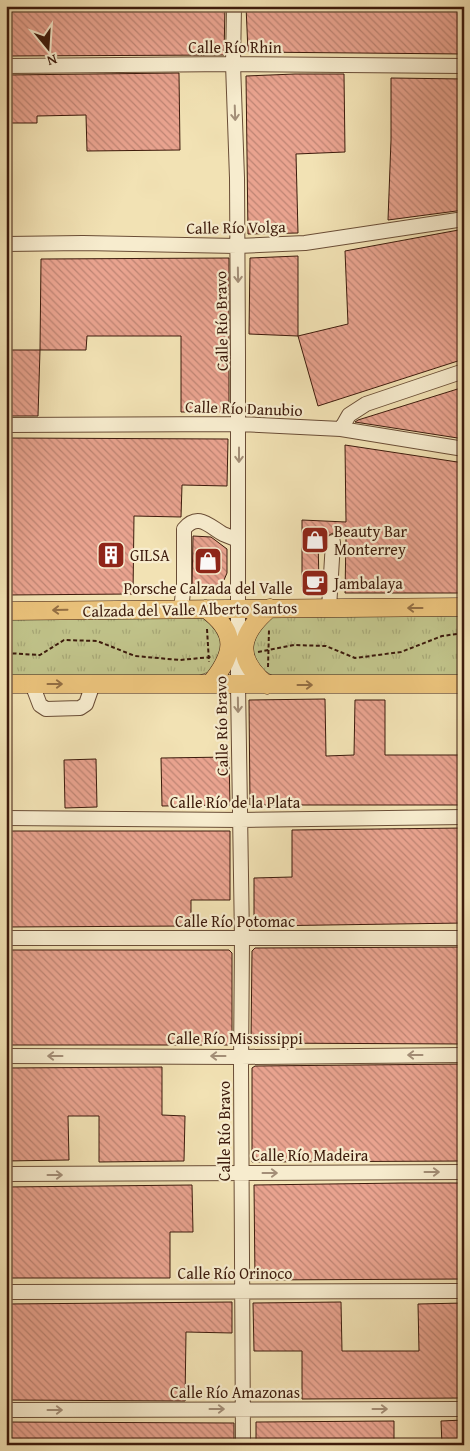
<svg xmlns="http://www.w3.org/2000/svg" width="470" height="1451" viewBox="0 0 470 1451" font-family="'Gentium Book Plus',serif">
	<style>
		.park { fill: url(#park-tufts); stroke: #7e6e4a }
		.building { fill: url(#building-back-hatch); stroke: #3d1b0c }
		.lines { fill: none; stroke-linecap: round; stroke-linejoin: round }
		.minor-casing { stroke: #6a4d36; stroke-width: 16 }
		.major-casing { stroke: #3d1b0c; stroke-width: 19 }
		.path { stroke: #3d1b0c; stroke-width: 2; stroke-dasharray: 4 2.5; stroke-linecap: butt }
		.minor { stroke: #f7ecce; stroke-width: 14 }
		.major { stroke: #e9c17a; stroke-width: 18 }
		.oneway { stroke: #a38e77 }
		.oneway2 { stroke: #936e43 }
		.labels { text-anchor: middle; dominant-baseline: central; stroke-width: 4.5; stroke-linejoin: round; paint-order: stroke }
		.street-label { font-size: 16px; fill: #3d1b0c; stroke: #f7ecce }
		.poi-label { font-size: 16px; fill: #3d1b0c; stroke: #f7ecce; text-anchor: start }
	</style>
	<defs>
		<pattern id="park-tufts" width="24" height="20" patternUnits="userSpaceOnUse" patternTransform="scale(1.25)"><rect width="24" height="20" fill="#c0c289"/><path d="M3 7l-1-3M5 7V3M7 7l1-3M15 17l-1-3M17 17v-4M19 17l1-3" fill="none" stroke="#a6a675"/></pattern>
		<pattern id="building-back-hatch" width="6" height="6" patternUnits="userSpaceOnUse" patternTransform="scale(1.25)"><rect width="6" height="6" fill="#e9a38f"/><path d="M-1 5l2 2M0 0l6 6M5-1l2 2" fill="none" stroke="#be8473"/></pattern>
	</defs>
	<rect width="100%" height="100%" fill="#f2e2b4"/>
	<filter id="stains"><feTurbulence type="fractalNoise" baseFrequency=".004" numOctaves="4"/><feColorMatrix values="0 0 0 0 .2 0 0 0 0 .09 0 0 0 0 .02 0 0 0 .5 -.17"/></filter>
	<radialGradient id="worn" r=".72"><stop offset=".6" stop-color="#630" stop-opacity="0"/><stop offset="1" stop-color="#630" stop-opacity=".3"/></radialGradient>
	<path class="park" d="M464,611V676L275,677L259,668L251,652L260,621L273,612Z
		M203,613L227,641L214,670L195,677L6,678V614Z"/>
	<path class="building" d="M6,6H225L224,55L6,56Z
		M246,6H464V54L248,52Z
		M179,73L180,150L87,151L86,115L37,116V123H6V75Z
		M295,74H344L345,152L296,154L298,233L248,234L246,76Z
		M391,78L464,79V210L388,220L391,140Z
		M464,229V359L318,406L298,336L348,324L345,251Z
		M298,256V336L249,334L250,258Z
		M229,258V412H181V336H87L86,350H40L41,259Z
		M6,350H40L38,416H6Z
		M464,387V439L355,422L358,420Z
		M6,438L228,439L227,486L182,485L181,517L134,516L133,594L6,595Z
		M345,445L464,463V593H345L346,537H340L333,533L326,537L318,536L319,586L302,587V520L346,522Z
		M193,536L211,537L227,549V573L224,580L217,586L209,588H192Z
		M325,699L326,756L354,755L355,700H385V755H464V805H250L249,700Z
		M229,757L230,805L162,806L161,758Z
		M96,759L97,807L65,808L64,760Z
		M464,828V923L258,926L254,922V878L292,877V830Z
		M6,831H230V900H191V926L6,927Z
		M464,947V1044L251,1043L252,951L255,948Z
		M6,950H229L232,953V1045H6Z
		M464,1064V1161L252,1162V1068L255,1066Z
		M162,1067V1115L185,1116L184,1161L99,1162V1116H68L69,1160L6,1161V1068Z
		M402,1183H464V1279L255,1280L254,1185Z
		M192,1185L193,1232H170V1278H6V1187Z
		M232,1302V1333L186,1332L185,1401L6,1400V1304Z
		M341,1302L342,1351H419L418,1304L464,1303V1398L302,1399V1351H254L253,1303Z
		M464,1420V1445H442L441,1421Z
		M394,1421V1445H256V1422Z
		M6,1422L234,1423V1445H6Z"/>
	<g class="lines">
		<defs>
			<path id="minor" d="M234,6L233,64L237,178L238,354V685L242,939L241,1066L243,1445
				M6,66L233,64L464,66
				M6,244L83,243L237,246L305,243L464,219
				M6,425L239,424L341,429L464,449
				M341,429L349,415L366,404L464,371
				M329,608L333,542
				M181,609L184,584V529C198,512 209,526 223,534C228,536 233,538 238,540
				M32,684L40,705L46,709L80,708L86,704L93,684
				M6,818L240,820L464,817
				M6,938H464
				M6,1056L241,1057L464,1055
				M6,1174L464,1172
				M6,1292L464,1291
				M6,1410L464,1409"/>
			<path id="major" d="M206,609C239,633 234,655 210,684
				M6,611L464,607
				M6,684H464
				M267,685C234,658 239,634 270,608"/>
		</defs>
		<use href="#minor" class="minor-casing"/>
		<use href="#major" class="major-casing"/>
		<path class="path" d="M207,629L209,662
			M258,652L294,645L326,646L355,658L401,652L442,636L464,633
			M6,653L40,655L64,640L97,641L135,656L180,660L211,657
			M268,667L269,630"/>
		<use href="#minor" class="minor"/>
		<use href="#major" class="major"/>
	</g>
	<defs><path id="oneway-shaft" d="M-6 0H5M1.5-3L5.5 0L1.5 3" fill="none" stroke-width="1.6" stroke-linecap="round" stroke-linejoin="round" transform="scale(1.25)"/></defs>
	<g class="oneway">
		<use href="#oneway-shaft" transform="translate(235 113) rotate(88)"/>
		<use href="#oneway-shaft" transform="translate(238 275) rotate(89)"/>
		<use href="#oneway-shaft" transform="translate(239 455) rotate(90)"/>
		<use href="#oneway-shaft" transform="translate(238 705) rotate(89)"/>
		<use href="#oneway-shaft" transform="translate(415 1055) rotate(180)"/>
		<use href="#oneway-shaft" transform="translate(55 1056) rotate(-180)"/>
		<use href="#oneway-shaft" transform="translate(218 1056) rotate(-180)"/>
		<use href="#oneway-shaft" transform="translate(432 1172)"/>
		<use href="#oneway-shaft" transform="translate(270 1173)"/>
		<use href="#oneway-shaft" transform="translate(55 1175)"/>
		<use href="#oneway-shaft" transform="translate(217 1409)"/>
		<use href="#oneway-shaft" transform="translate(380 1409)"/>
		<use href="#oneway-shaft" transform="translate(55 1410)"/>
	</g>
	<g class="oneway2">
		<use href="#oneway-shaft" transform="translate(415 608) rotate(180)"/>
		<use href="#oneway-shaft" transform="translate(60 610) rotate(179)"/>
		<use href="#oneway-shaft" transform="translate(55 684)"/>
		<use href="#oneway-shaft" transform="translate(305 685)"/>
	</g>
	<defs>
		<symbol id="shop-square" viewBox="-11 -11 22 22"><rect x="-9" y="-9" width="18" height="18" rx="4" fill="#8f2418" stroke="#f7ecce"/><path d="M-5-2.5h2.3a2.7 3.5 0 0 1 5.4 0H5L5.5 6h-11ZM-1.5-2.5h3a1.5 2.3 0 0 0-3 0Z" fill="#fff"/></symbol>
		<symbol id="building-square" viewBox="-11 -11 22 22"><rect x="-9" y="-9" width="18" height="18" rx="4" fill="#8f2418" stroke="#f7ecce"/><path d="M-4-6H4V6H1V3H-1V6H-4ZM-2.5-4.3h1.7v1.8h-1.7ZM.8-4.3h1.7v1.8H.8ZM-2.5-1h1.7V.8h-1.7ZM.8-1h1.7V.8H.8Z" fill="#fff"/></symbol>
		<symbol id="cafe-square" viewBox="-11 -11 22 22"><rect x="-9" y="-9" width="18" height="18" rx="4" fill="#8f2418" stroke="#f7ecce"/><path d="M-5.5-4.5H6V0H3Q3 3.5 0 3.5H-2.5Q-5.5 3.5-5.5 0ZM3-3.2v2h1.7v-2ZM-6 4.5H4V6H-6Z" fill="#fff"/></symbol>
	</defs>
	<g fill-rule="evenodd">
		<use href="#shop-square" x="299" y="524" width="32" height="32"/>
		<use href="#building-square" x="95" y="539" width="32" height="32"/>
		<use href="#shop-square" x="192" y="545" width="32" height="32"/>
		<use href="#cafe-square" x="299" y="567" width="32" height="32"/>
	</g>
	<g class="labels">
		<g class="street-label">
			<text x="235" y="47">Calle Río Rhin</text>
			<text transform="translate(236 227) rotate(-1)">Calle Río Volga</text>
			<text transform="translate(221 321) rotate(-91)">Calle Río Bravo</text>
			<text transform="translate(244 408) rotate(2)">Calle Río Danubio</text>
			<text transform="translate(190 609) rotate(-1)">Calzada del Valle Alberto Santos</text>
			<text transform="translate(221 726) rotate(-91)">Calle Río Bravo</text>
			<text x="235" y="802">Calle Río de la Plata</text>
			<text x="235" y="921">Calle Río Potomac</text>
			<text x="235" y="1038">Calle Río Mississippi</text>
			<text transform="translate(224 1131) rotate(-90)">Calle Río Bravo</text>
			<text x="310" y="1155">Calle Río Madeira</text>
			<text x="235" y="1273">Calle Río Orinoco</text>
			<text x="235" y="1392">Calle Río Amazonas</text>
		</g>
		<g class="poi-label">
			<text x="334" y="531">Beauty Bar<tspan x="334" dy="18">Monterrey</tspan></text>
			<text x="130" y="555">GILSA</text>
			<text x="334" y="583">Jambalaya</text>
			<text x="208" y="588" text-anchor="middle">Porsche Calzada del Valle</text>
		</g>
	</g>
	<rect width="470" height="1451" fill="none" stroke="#f2e2b4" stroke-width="25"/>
	<rect x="8" y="8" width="455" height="1436" fill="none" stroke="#3d1b0c" stroke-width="2.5"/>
	<rect x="12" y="12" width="445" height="1426" fill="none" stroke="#3d1b0c"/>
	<g transform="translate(48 48) rotate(162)" stroke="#f7ecce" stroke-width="4" paint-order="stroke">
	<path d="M0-4L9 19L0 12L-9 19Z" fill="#3d1b0c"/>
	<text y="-8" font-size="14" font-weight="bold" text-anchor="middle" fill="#3d1b0c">N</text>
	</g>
	<rect width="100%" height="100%" filter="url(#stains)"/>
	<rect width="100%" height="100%" fill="url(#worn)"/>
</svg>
